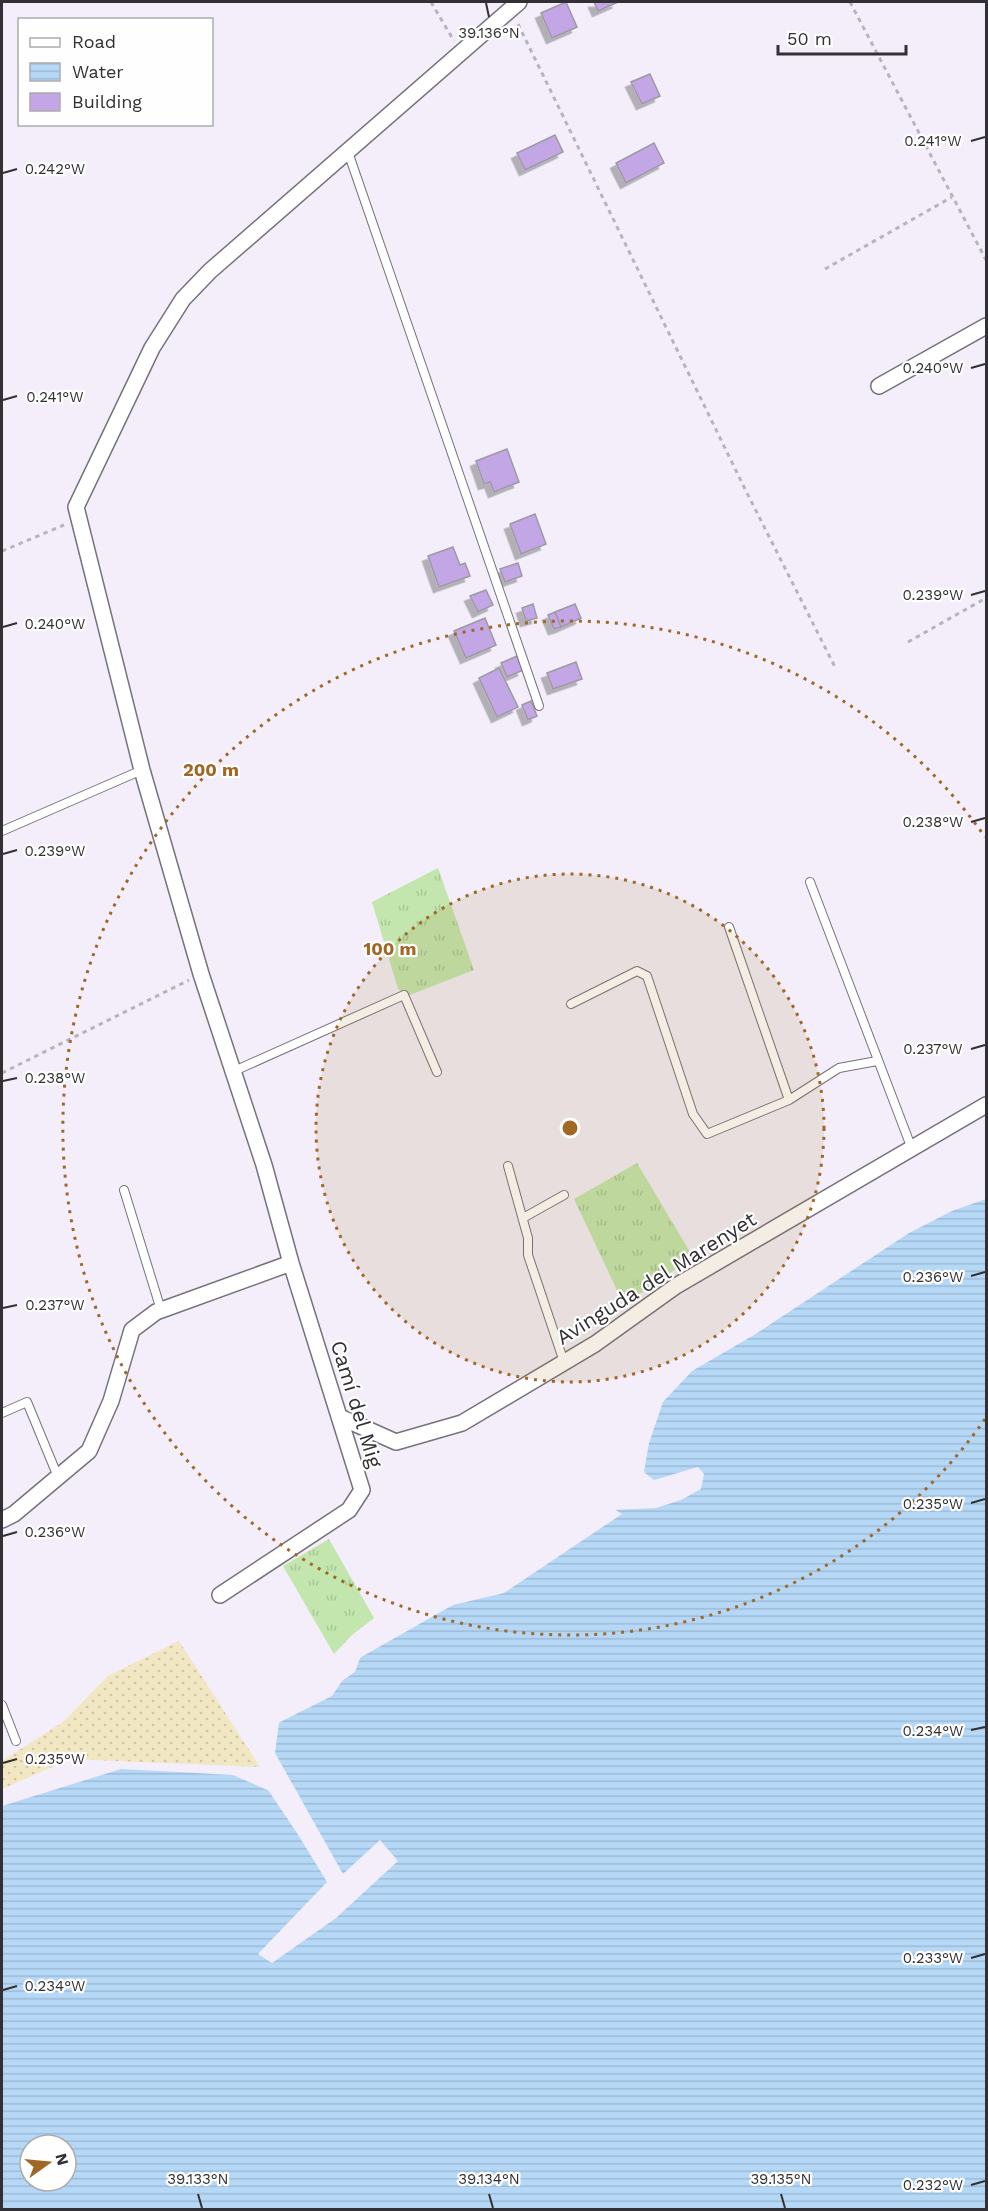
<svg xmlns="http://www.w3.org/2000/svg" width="988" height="2211" viewBox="0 0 988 2211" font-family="'Work Sans',sans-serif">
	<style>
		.grass { fill: url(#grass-tufts) }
		.sand { fill: url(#sand-dots) }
		.water { fill: url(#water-rules); fill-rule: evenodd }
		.pier { fill: #f3eef9 }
		.building { fill: #c3a6e5; stroke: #9d99a3; stroke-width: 1.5; filter: url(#shadow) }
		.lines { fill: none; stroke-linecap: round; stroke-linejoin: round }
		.service-casing { stroke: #76727b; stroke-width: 10 }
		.minor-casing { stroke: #76727b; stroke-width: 18 }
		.path { stroke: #b8b4bd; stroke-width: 3; stroke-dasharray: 4.5 4.5; stroke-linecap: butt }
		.service { stroke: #fff; stroke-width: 8 }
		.minor { stroke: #fff; stroke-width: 15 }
		.ticks { fill: none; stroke: #323034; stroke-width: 2 }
		.ring { fill: none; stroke: #a06725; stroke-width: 3; stroke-dasharray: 3 6 }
		.labels { text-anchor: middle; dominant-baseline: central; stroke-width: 4.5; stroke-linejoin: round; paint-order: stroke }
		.street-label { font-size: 21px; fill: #323034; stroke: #fefefe }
		.ticks-label { font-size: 15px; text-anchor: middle; fill: #323034; stroke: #fefefe; stroke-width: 4.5; stroke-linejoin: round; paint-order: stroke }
		.centre { fill: #a06725; stroke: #fefefe; stroke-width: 3 }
		.ring-label { font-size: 18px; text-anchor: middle; font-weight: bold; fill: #a06725; stroke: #fefefe; stroke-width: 4.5; stroke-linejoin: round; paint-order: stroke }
	</style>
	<defs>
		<pattern id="grass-tufts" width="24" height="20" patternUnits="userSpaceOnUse" patternTransform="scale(1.5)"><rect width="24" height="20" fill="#c2e6ad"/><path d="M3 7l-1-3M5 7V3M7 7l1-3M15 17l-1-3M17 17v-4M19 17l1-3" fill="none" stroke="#a7c695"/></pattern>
		<pattern id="sand-dots" width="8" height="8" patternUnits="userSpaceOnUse" patternTransform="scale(1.5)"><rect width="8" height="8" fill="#f1e7c2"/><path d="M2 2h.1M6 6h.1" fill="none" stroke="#cfc6a7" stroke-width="1.8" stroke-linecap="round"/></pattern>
		<pattern id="water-rules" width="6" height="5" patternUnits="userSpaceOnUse" patternTransform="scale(1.5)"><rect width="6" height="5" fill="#b6d8f7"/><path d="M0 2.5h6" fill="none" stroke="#9dbad4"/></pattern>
		<filter id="shadow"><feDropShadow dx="-5.5" dy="5.5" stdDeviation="0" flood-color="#0004"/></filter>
	</defs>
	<rect width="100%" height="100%" fill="#f3eef9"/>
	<path class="grass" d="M438,868L474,970L407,996L398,989L372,902Z
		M637,1163L693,1257L624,1305L574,1199Z
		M329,1539L374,1618L352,1635L334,1654L283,1566Z"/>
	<path class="sand" d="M179,1641L260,1767L70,1759L2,1789V1761L63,1722L108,1676Z"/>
	<path class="water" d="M986,1199V2209L2,2210V1806L121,1769L233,1775L272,1792L327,1882L258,1954L272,1963L336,1918L398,1861L380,1840L343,1874L275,1753L279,1723L355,1672L366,1642L452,1590L502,1587L612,1510L656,1508L681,1500L701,1489L704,1474L698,1467L654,1480L644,1472L649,1443L663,1402L692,1371L754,1335L909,1233L952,1211ZM30,2145H66V2181H30Z"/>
	<path class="pier" d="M611,1507L622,1514L504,1593L453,1605L356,1660L364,1640L439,1595L455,1587L501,1584Z
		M346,1675L332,1696L276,1724L277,1721Z
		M266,1787L274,1791L330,1882Z"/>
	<path class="building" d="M566,2L577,27L552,38L541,13Z
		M594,2H618L598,11Z
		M650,74L660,96L642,104L631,82Z
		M555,135L563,152L525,170L517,153Z
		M654,143L664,163L626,183L616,163Z
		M507,449L519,482L494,492L490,482L484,484L476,461Z
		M535,514L546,544L521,554L510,524Z
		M453,547L460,565L465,563L470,576L439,587L428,556Z
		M518,563L522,576L505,582L500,569Z
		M486,590L493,605L478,612L470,596Z
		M533,604L537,618L526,621L522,608Z
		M575,604L581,618L561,627L555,612Z
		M555,612L561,627L554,629L548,615Z
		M485,618L496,645L466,658L454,631Z
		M517,656L523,670L507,677L501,663Z
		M576,662L582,679L553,689L547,673Z
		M499,668L518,707L497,717L479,678Z
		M531,701L537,716L528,720L522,705Z"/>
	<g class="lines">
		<defs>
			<path id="service" d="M348,152L539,706
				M2,831L142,770
				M810,882L912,1149
				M729,927L789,1100
				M571,1004L637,971L647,976L693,1114L707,1134L789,1100L839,1068L877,1061
				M232,1072L404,995L437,1072
				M508,1166L528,1238V1255L564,1362
				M124,1190L161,1310
				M523,1218L564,1195
				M2,1413L27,1402L58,1477
				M2,1705L16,1741"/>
			<path id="minor" d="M879,386L986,326
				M340,1417L396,1442L462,1423L595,1344L676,1286L986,1105
				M2,1520L14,1514L89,1451L111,1401L132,1330L156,1312L291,1263
				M220,1595L349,1510L362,1490L291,1263L264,1165L201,974L142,770L76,507L152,348L183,299L210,271L519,2"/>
		</defs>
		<use href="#service" class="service-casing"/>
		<use href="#minor" class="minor-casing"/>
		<path class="path" d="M431,2L454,41
			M850,2L986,260
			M518,24L744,487L836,669
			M825,269L952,197
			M2,551L64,525
			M908,642L986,598
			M2,1073L189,980"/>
		<use href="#service" class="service"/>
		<use href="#minor" class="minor"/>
	</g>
	<path class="ticks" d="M486,3L489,17M971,141L985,137M3,173L17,169M971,368L985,364M3,400L17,396M971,595L985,591M3,627L17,623M971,822L985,818M3,854L17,850M971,1049L985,1045M3,1081L17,1078M971,1276L985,1272M3,1308L17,1305M971,1503L985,1499M3,1536L17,1532M971,1730L985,1727M3,1763L17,1759M971,1958L985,1954M3,1990L17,1986M971,2185L985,2181M198,2194L202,2208M489,2194L493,2208M781,2194L785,2208"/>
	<circle cx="570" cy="1128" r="254" fill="#a06725" fill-opacity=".12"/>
	<g class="ring">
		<circle cx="570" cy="1128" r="254"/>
		<path d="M985 1419A507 507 0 1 1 985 837"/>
	</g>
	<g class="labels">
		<g class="street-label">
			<text transform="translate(656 1278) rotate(-32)">Avinguda del Marenyet</text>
			<text transform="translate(357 1404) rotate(73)">Camí del Mig</text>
		</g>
	</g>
	<g class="ticks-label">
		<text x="489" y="38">39.136°N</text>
		<text x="933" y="146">0.241°W</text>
		<text x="55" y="174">0.242°W</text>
		<text x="933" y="373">0.240°W</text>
		<text x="55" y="402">0.241°W</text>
		<text x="933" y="600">0.239°W</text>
		<text x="55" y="629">0.240°W</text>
		<text x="933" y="827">0.238°W</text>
		<text x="55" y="856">0.239°W</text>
		<text x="933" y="1054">0.237°W</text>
		<text x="55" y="1083">0.238°W</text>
		<text x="933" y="1282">0.236°W</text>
		<text x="55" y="1310">0.237°W</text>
		<text x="933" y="1509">0.235°W</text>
		<text x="55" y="1537">0.236°W</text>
		<text x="933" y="1736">0.234°W</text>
		<text x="55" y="1764">0.235°W</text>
		<text x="933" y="1963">0.233°W</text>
		<text x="55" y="1991">0.234°W</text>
		<text x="198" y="2184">39.133°N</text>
		<text x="489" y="2184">39.134°N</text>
		<text x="781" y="2184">39.135°N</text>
		<text x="933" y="2190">0.232°W</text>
	</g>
	<circle cx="570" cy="1128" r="9" class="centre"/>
	<g class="ring-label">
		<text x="211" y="776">200 m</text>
		<text x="390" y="955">100 m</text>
	</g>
	<rect width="988" height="2211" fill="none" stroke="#323034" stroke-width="6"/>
	<rect x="18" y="18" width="195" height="108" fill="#fefefe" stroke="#acacad" stroke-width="1.5"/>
	<rect x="30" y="38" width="30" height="9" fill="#ffffff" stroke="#acacad" stroke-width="1.5"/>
	<text x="72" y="48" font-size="18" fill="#323034">Road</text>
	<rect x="30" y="63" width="30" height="18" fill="url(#water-rules)" stroke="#acacad" stroke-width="1.5"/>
	<text x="72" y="78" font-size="18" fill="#323034">Water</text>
	<rect x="30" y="93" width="30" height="18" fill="#c3a6e5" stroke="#acacad" stroke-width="1.5"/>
	<text x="72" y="108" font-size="18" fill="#323034">Building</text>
	<g transform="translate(48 2163) rotate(75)"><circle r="28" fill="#fefefe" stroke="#acacad" stroke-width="1.5"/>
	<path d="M0-4.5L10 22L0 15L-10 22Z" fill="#a06725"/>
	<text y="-9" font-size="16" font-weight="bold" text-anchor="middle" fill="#323034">N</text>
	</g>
	<path d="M778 45v9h128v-9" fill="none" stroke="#323034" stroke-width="3"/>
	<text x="787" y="45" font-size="18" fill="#323034" stroke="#fefefe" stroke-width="4.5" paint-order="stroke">50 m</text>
</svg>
